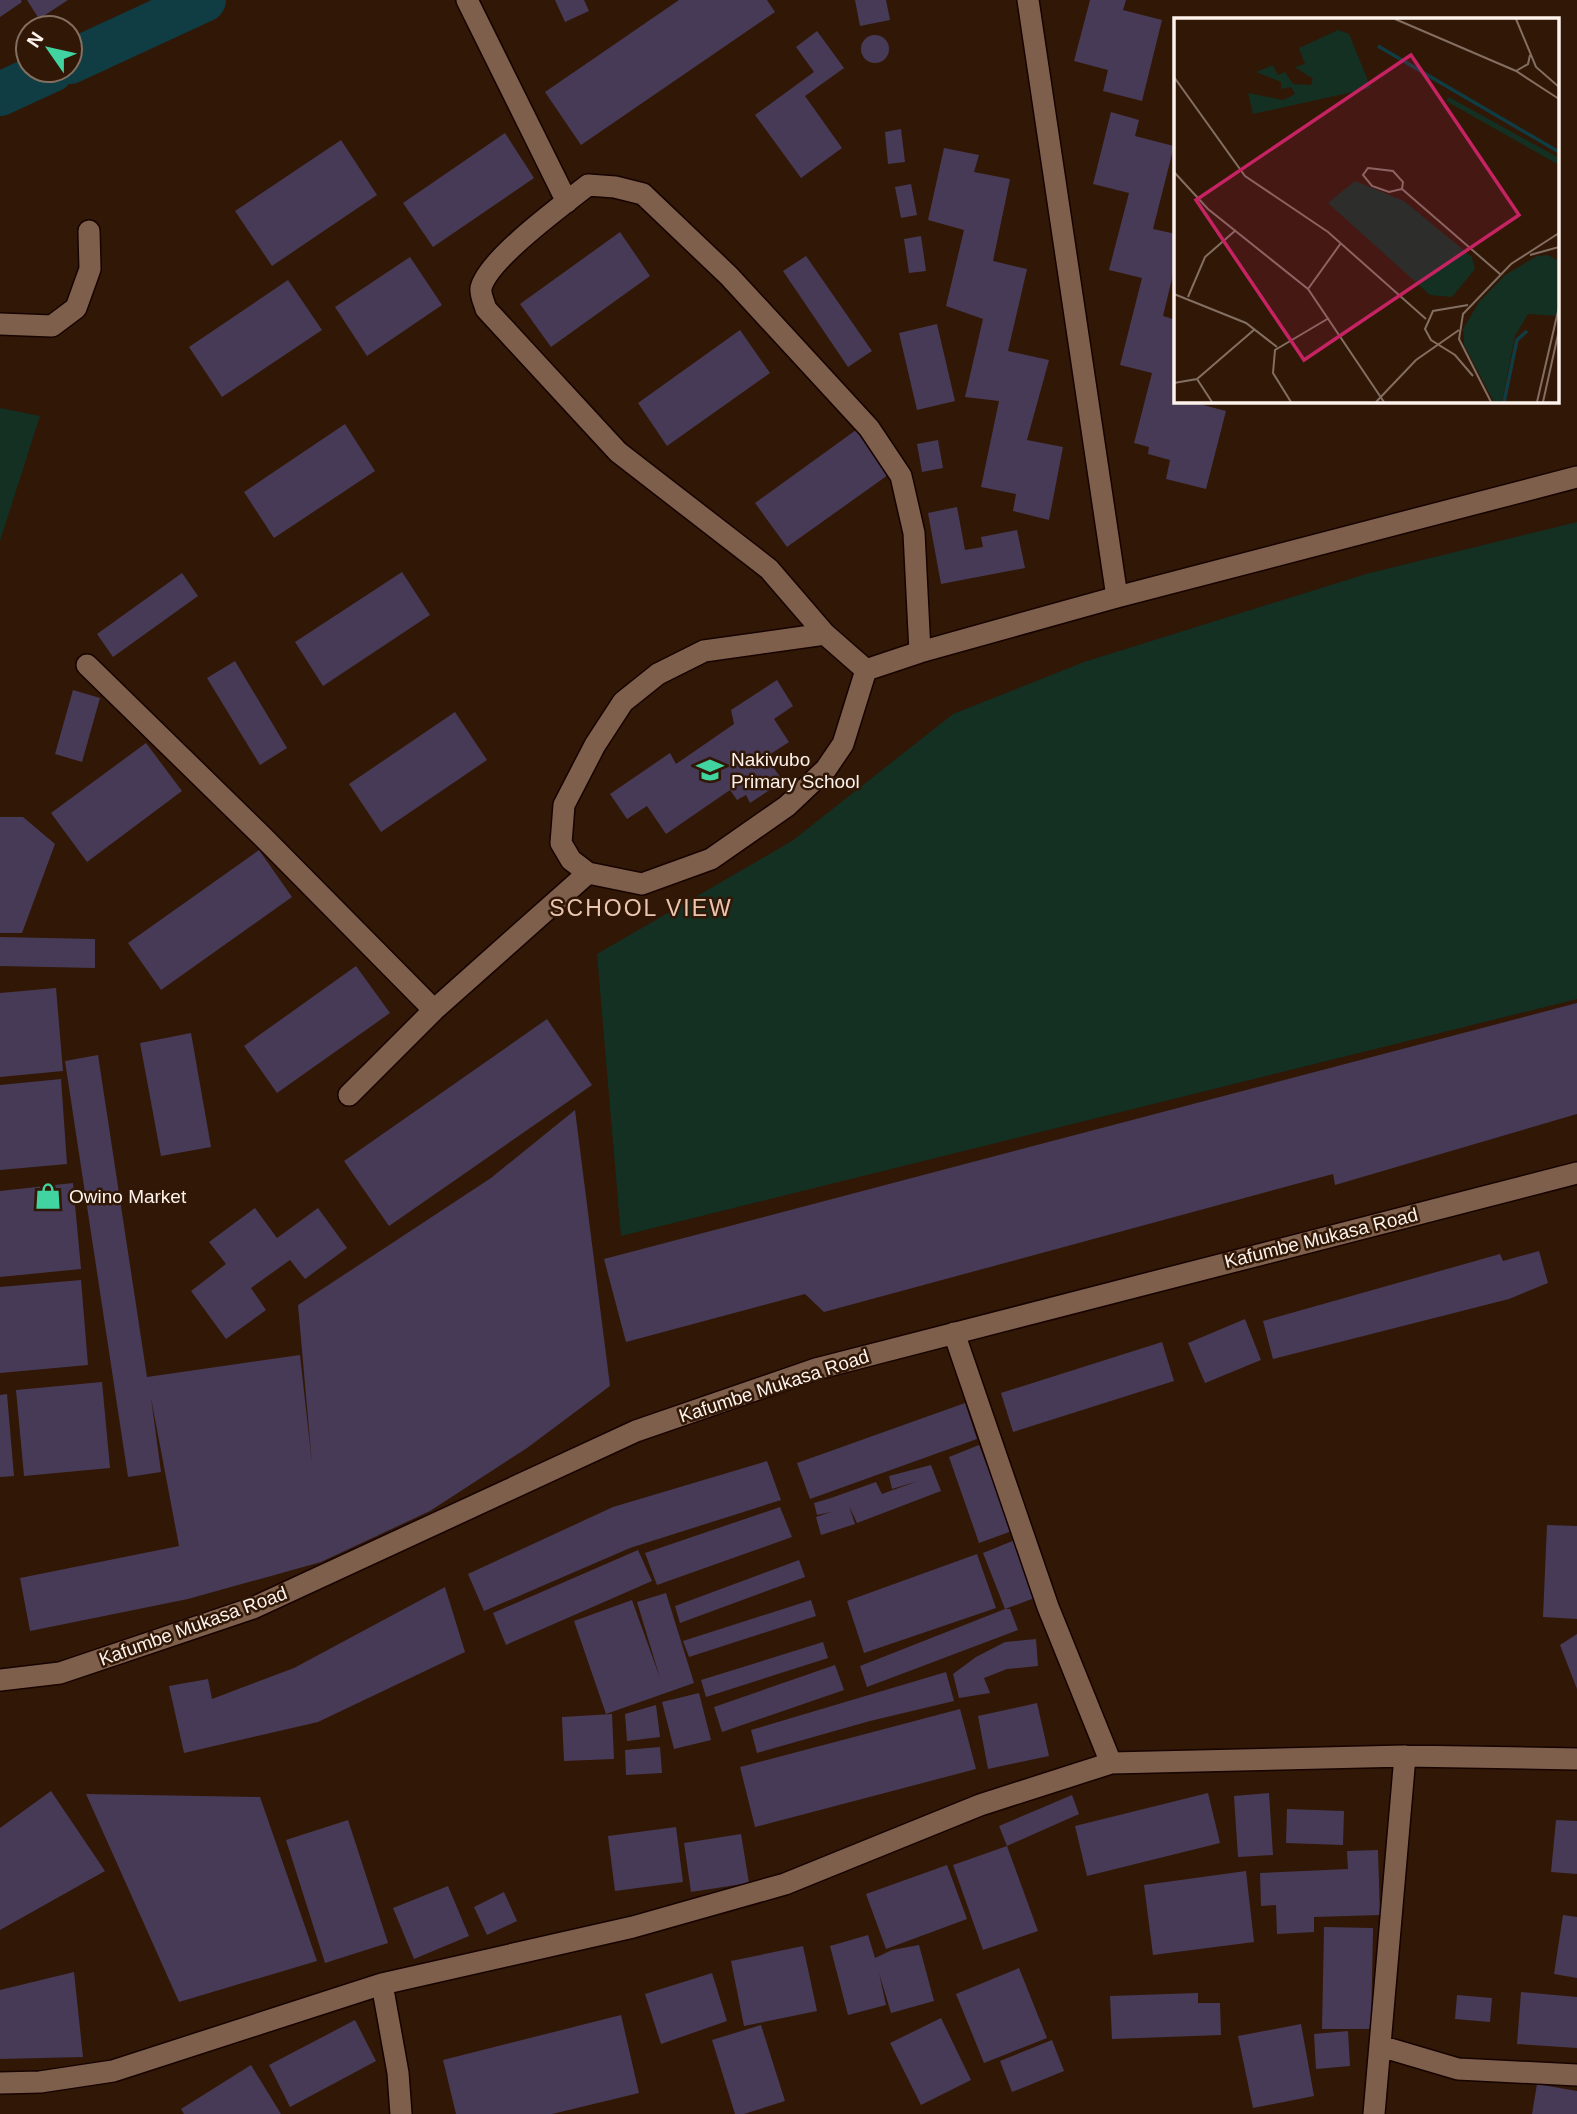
<svg xmlns="http://www.w3.org/2000/svg" width="1577" height="2114" viewBox="0 0 1577 2114" font-family="Arial,sans-serif">
	<style>
		.green { fill: #133023 }
		.lines { fill: none; stroke-linecap: round; stroke-linejoin: round }
		.canal { stroke: #0f3d43; stroke-width: 44 }
		.building { fill: #473a56 }
		.minor-casing { stroke: #170300; stroke-width: 24 }
		.minor { stroke: #7e5f4c; stroke-width: 21 }
		.labels { text-anchor: middle; dominant-baseline: central; stroke-width: 5; stroke-linejoin: round; paint-order: stroke }
		.poi-label { font-size: 19px; fill: #fdf2ec; stroke: #311706; text-anchor: start }
		.street-label { font-size: 19px; fill: #fdf2ec; stroke: #311706 }
		.quarter-label { font-size: 23px; letter-spacing: 2px; fill: #eac6b1; stroke: #311706 }
		.inset-river { fill: none; stroke: #0f3d43; stroke-width: 3.5 }
		.inset-road { fill: none; stroke: #836f62; stroke-width: 2 }
		.view { fill: #c52362; fill-opacity: 0.15; stroke: #c52362; stroke-width: 3.5 }
		.inset-edge { fill: none; stroke: #fdf2ec; stroke-width: 3.5 }
	</style>
	<rect width="100%" height="100%" fill="#311706"/>
	<path class="green" d="M0,408L40,416L0,541Z
		M1577,522V999L621,1236L597,954L792,841L953,714L1084,662L1366,574Z"/>
	<g class="lines">
		<path class="canal" d="M70,62L204,0
			M0,94L52,70"/>
	</g>
	<path class="building" d="M0,0H21L22,2L0,17Z
		M27,0H68L39,19Z
		M555,0H584L589,11L565,22Z
		M679,0H767L775,12L581,145L545,92Z
		M855,0H886L890,20L860,26Z
		M1090,0H1126L1123,10L1162,20L1142,101L1103,91L1108,70L1074,61Z
		M817,31L844,68L805,96L842,148L801,178L755,115L814,72L796,47Z
		M861 49a14 14 0 1 1 28 0a14 14 0 1 1-28 0Z
		M1111,112L1139,120L1135,136L1174,146L1153,229L1176,234V262L1163,316L1176,320V401H1188L1226,411L1206,489L1166,479L1170,460L1148,454L1149,447L1134,443L1152,373L1120,365L1142,278L1109,270L1129,193L1093,184Z
		M901,129L905,162L888,164L885,132Z
		M505,133L534,178L433,247L403,203Z
		M341,140L377,195L272,266L235,211Z
		M944,148L979,155L974,172L1010,179L993,261L1027,269L1008,351L1049,360L1027,440L1063,447L1049,520L1013,511L1016,494L981,487L999,401L965,397L983,319L946,306L964,230L928,220Z
		M911,184L917,215L901,218L895,187Z
		M620,232L650,276L551,347L520,304Z
		M921,236L926,271L909,273L904,239Z
		M806,256L872,351L848,367L783,271Z
		M410,257L442,305L367,356L335,307Z
		M288,280L322,330L222,397L189,347Z
		M937,324L955,401L917,410L899,333Z
		M740,330L770,373L667,446L638,403Z
		M345,424L375,471L274,538L244,492Z
		M856,430L888,475L787,547L755,503Z
		M938,440L943,468L922,472L917,444Z
		M957,507L965,550L983,547L981,537L1017,530L1025,568L941,584L928,513Z
		M402,572L430,615L323,686L295,642Z
		M182,573L198,596L113,657L97,634Z
		M235,661L287,748L260,765L207,678Z
		M777,680L793,706L774,719L789,742L766,757L783,781L750,803L746,795L737,800L730,790L666,834L647,806L627,819L610,794L670,753L676,764L734,724L731,710Z
		M73,690L100,698L82,762L55,754Z
		M455,712L487,760L381,832L349,784Z
		M146,743L182,791L87,862L51,813Z
		M0,817H23L55,844L22,933H0Z
		M259,850L292,897L161,990L128,943Z
		M0,937L95,939V968L0,966Z
		M356,966L390,1013L277,1093L244,1046Z
		M56,988L63,1071L0,1077V993Z
		M1577,1003V1114L1335,1185L1333,1174L824,1312L805,1294L626,1342L604,1259Z
		M547,1019L592,1085L389,1226L344,1161Z
		M191,1033L211,1147L161,1156L140,1043Z
		M98,1055L147,1377L300,1355L312,1464L298,1305L491,1178L575,1110L610,1386L527,1448L430,1511L321,1562L188,1599L30,1631L20,1578L179,1546L151,1398L161,1472L128,1477L65,1061Z
		M61,1079L67,1164L0,1170V1085Z
		M73,1183L81,1269L0,1277V1191Z
		M255,1208L277,1238L318,1208L347,1248L305,1279L290,1260L251,1288L266,1310L226,1339L191,1291L226,1264L209,1242Z
		M1539,1251L1548,1283L1509,1299L1273,1359L1263,1321L1500,1254L1503,1261Z
		M81,1280L88,1365L0,1373V1287Z
		M1245,1319L1261,1360L1205,1383L1188,1343Z
		M1162,1342L1174,1381L1013,1432L1001,1393Z
		M102,1382L110,1468L24,1476L16,1390Z
		M7,1394L14,1476L0,1477V1395Z
		M965,1403L977,1439L810,1499L797,1463Z
		M979,1445L1012,1531L979,1543L949,1457Z
		M767,1461L781,1500L630,1548L484,1611L468,1574L613,1507Z
		M931,1465L941,1491L857,1523L849,1506L855,1524L821,1535L816,1517L831,1512L817,1515L814,1503L831,1498L836,1511L831,1498L876,1482L882,1494L918,1481L892,1489L889,1476Z
		M780,1507L792,1537L657,1585L645,1553Z
		M1547,1525L1577,1526V1619L1543,1617Z
		M1015,1540L1037,1597L1005,1609H1010L1018,1630L867,1687L860,1666L1005,1609L983,1553Z
		M638,1550L652,1581L506,1645L493,1613Z
		M977,1554L996,1608L864,1653L847,1601Z
		M799,1560L805,1577L680,1623L675,1606Z
		M445,1587L465,1652L318,1722L184,1753L169,1686L208,1679L212,1699L294,1668Z
		M666,1593L694,1683L606,1714L574,1621L632,1600L660,1678L637,1602Z
		M811,1600L816,1616L689,1657L683,1641Z
		M1577,1634V1689L1560,1645Z
		M1036,1639L1038,1666L1007,1669L984,1678L990,1693L959,1698L953,1674L976,1657L1005,1642Z
		M823,1642L828,1658L706,1697L701,1680Z
		M835,1665L844,1690L722,1732L714,1707Z
		M946,1672L954,1701L870,1721L757,1753L751,1730Z
		M699,1693L711,1740L674,1749L662,1702Z
		M1037,1703L1049,1756L988,1769L978,1716Z
		M656,1705L660,1737L627,1741L625,1714Z
		M960,1709L976,1769L755,1827L740,1767Z
		M612,1714L614,1759L564,1761L562,1717Z
		M660,1747L662,1773L626,1775L625,1750Z
		M51,1791L105,1871L0,1930V1828Z
		M1208,1793L1220,1843L1087,1876L1075,1826Z
		M1269,1793L1273,1855L1238,1857L1234,1796Z
		M86,1794L260,1797L317,1961L179,2002Z
		M1072,1795L1079,1814L1007,1846L999,1826Z
		M1287,1809L1344,1811L1343,1845L1286,1843Z
		M348,1820L388,1943L325,1963L286,1840Z
		M1556,1820L1577,1821V1874L1551,1872Z
		M676,1827L683,1882L615,1891L608,1836Z
		M741,1834L749,1883L691,1892L684,1843Z
		M1007,1846L1038,1931L983,1950L953,1865Z
		M1378,1850L1380,1915L1314,1917V1932L1277,1934L1276,1905L1261,1906L1260,1873L1348,1869L1347,1851Z
		M947,1865L967,1919L886,1949L866,1894Z
		M1246,1871L1254,1942L1153,1955L1144,1885Z
		M448,1886L469,1936L414,1959L393,1908Z
		M504,1892L517,1921L487,1935L474,1907Z
		M1563,1915L1577,1917V1978L1554,1974Z
		M1324,1927L1373,1928L1371,2029H1322Z
		M868,1935L875,1958L892,1950L919,1945L934,2001L891,2013L879,1973L886,2005L848,2015L830,1946Z
		M803,1946L817,2011L744,2026L731,1961Z
		M1019,1968L1047,2038L984,2063L956,1994Z
		M74,1972L83,2057L0,2059V1990Z
		M712,1973L727,2021L661,2044L645,1994Z
		M1521,1992L1577,1997V2048L1517,2044Z
		M1198,1993V2003H1220L1221,2035L1112,2039L1110,1996Z
		M1457,1995L1492,1998L1490,2022L1455,2019Z
		M621,2015L639,2093L552,2114H456L443,2060Z
		M941,2018L971,2080L921,2105L890,2043Z
		M355,2020L376,2061L290,2107L269,2065Z
		M1301,2024L1314,2096L1253,2108L1238,2036Z
		M761,2025L785,2101L744,2114H735L712,2040Z
		M1348,2031L1350,2066L1316,2069L1314,2034Z
		M1052,2040L1064,2071L1012,2092L1000,2061Z
		M251,2065L281,2114H184L181,2109Z
		M1537,2084L1577,2091V2114H1532Z"/>
	<g class="lines">
		<defs>
			<path id="minor" d="M467,0L567,202
				M1028,0L1117,597
				M0,324L52,326L76,308L90,269L89,231
				M825,634L704,651L658,674L623,702L595,745L564,805L561,843L571,860L588,873L642,884L711,859L787,806L826,769L843,744L866,670
				M87,665L263,837L434,1010
				M866,670L825,634L769,569L618,452L486,309C484,302 480,295 481,288C488,259 563,205 588,185L615,187L643,194L729,276L869,428L901,476L914,533L920,652
				M866,670L920,652L1117,597L1577,477
				M349,1095L434,1010L588,873
				M954,1333L1048,1607L1111,1763
				M0,1680L60,1673L253,1608L636,1431L816,1369L1577,1173
				M382,1984L398,2073L401,2114
				M1380,2046L1458,2069L1577,2075
				M0,2083L40,2082L113,2071L382,1984L633,1927L785,1884L980,1805L1111,1763L1405,1756L1577,1759
				M1374,2114L1405,1756"/>
		</defs>
		<use href="#minor" class="minor-casing"/>
		<use href="#minor" class="minor"/>
	</g>
	<defs>
		<symbol id="school-bare" viewBox="-9 -9 18 18"><path d="M0-5L7-2L0 1L-7-2ZM-4 1L0 2.5L4 1V4Q0 6-4 4Z" fill="#42d4a0" stroke="#311706" stroke-width="2.5" paint-order="stroke"/></symbol>
		<symbol id="shop-bare" viewBox="-9 -9 18 18"><path d="M-5-2.5h2.3a2.7 3.5 0 0 1 5.4 0H5L5.5 6h-11ZM-1.5-2.5h3a1.5 2.3 0 0 0-3 0Z" fill="#42d4a0" stroke="#311706" stroke-width="2.5" paint-order="stroke"/></symbol>
	</defs>
	<g fill-rule="evenodd">
		<use href="#school-bare" x="691" y="751" width="38" height="38"/>
		<use href="#shop-bare" x="29" y="1177" width="38" height="38"/>
	</g>
	<g class="labels">
		<g class="poi-label">
			<text x="731" y="759">Nakivubo<tspan x="731" dy="22">Primary School</tspan></text>
			<text x="69" y="1196">Owino Market</text>
		</g>
		<g class="street-label">
			<text transform="translate(1321 1238) rotate(-14)">Kafumbe Mukasa Road</text>
			<text transform="translate(774 1386) rotate(-18)">Kafumbe Mukasa Road</text>
			<text transform="translate(193 1626) rotate(-20)">Kafumbe Mukasa Road</text>
		</g>
		<g class="quarter-label">
			<text x="641" y="908">SCHOOL VIEW</text>
		</g>
	</g>
	<g transform="translate(1174 18)">
		<rect width="385" height="385" fill="#311706"/>
		<path d="M164,12L175,16L197,70L79,96L74,75L109,82L121,76L117,69L107,71V64L82,54L99,47L104,57L111,54L119,66L137,67L139,61L121,49L131,46L125,30ZM275,79L385,140V147L272,83ZM181,163L230,183L298,239L301,251L278,279L256,277L154,185ZM374,237L385,243V298L354,296L341,318L328,384H320L290,327L289,311L305,284L331,257L363,238Z" fill="#133023"/>
		<path class="inset-river" d="M204,28L385,134M330,384L343,322L353,313"/>
		<path class="inset-road" d="M221,1L342,53L385,81M342,1L362,49L385,69M342,53L354,46L356,37M0,59L71,158L154,214L252,301M194,150L219,153L229,164L228,171L215,174L198,168L189,157ZM0,154L34,191L134,271L210,384M228,171L326,256M356,237L385,229M134,271L167,225M0,276L72,305L103,329M14,279L31,239L62,212M294,287L259,293L251,311L257,322L281,337L299,358M23,361L38,384M0,365L23,361L81,311M117,384L99,355L101,332L155,300M202,384L242,342L285,312M317,384L285,321L289,296L337,246L385,215M363,384L385,289M369,384L385,312"/>
		<path class="view" d="M237,37L345,197L130,342L22,182Z"/>
		<rect width="385" height="385" class="inset-edge"/>
	</g>
	<g transform="translate(49 49) rotate(304)"><circle r="33" fill="#311706" stroke="#836f62" stroke-width="2"/>
	<path d="M0-5L12 26L0 18L-12 26Z" fill="#42d4a0"/>
	<text y="-10" font-size="19" font-weight="bold" text-anchor="middle" fill="#fdf2ec">N</text>
	</g>
</svg>
